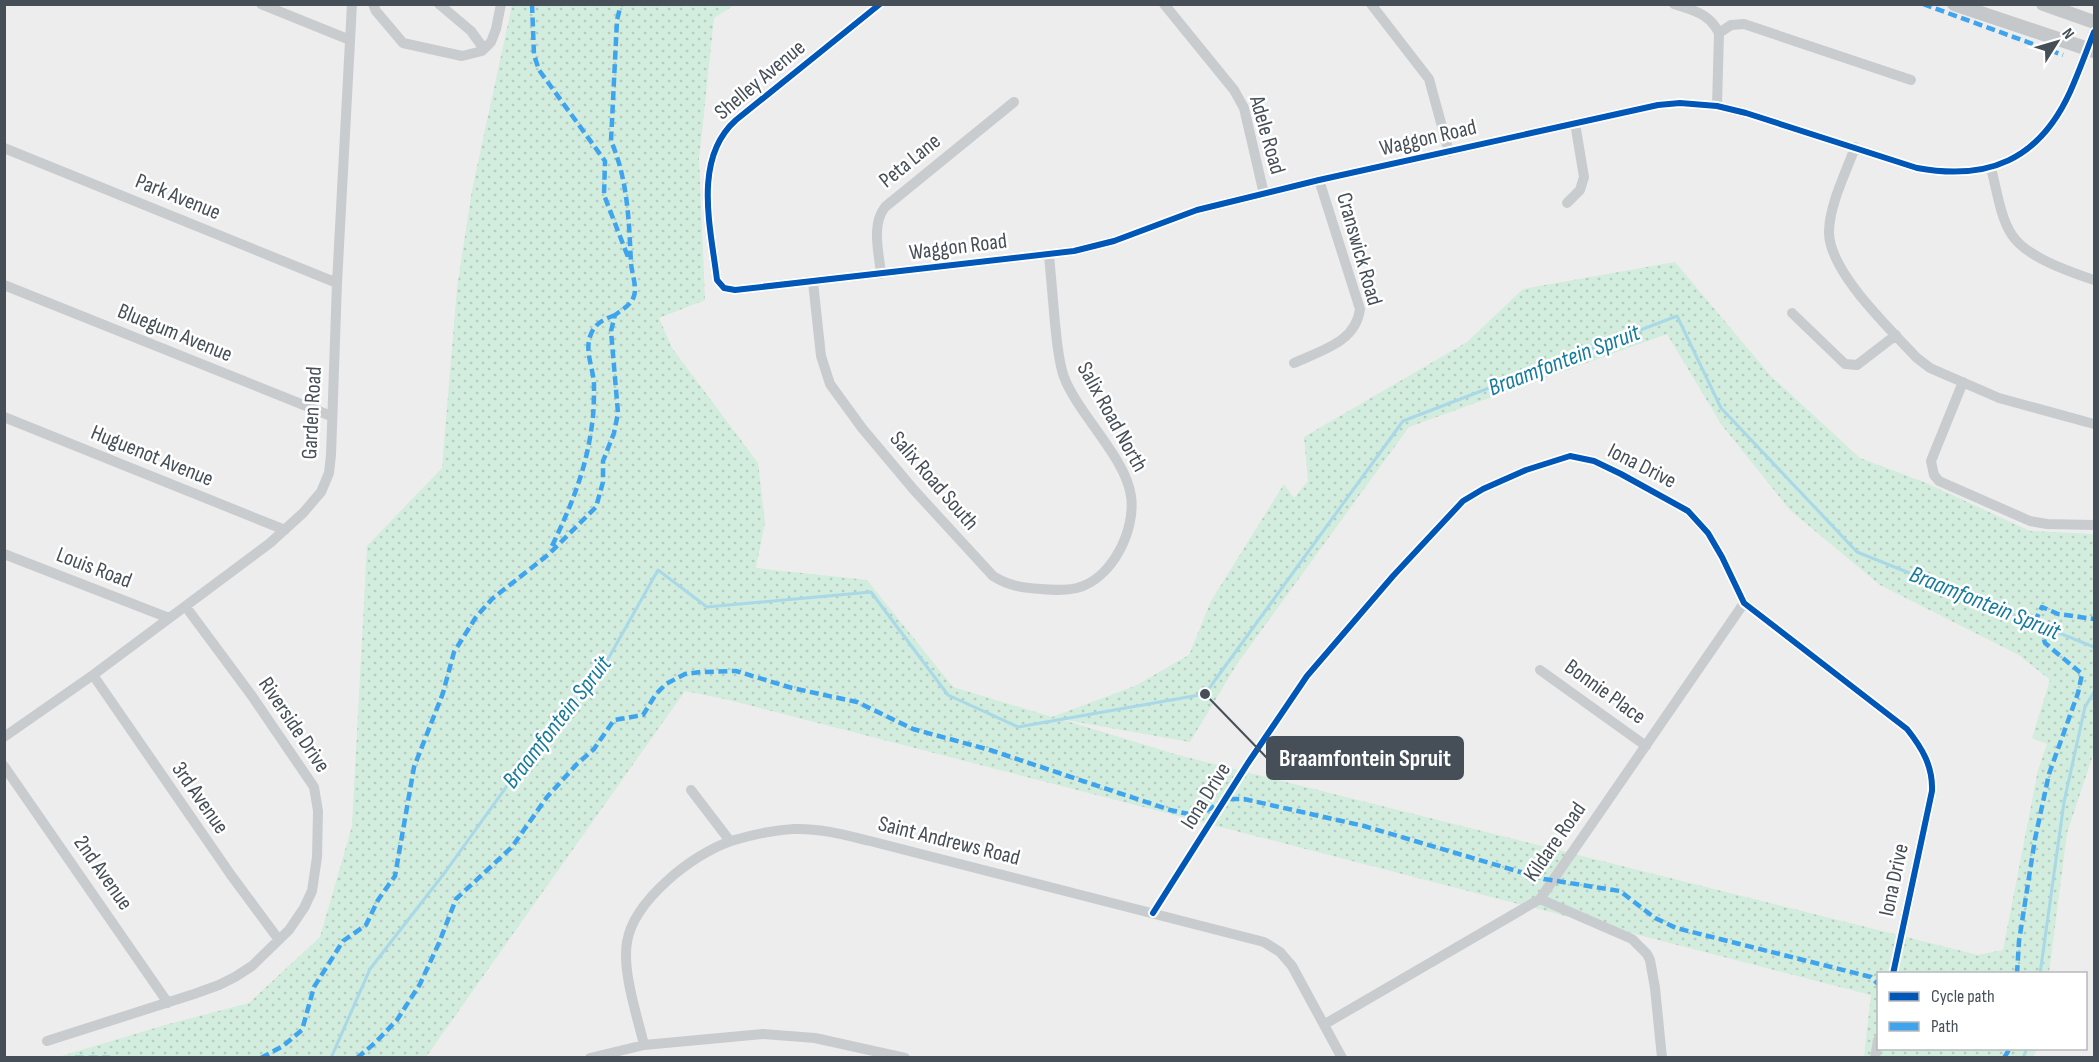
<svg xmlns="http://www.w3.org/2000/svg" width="2099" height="1062" viewBox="0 0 2099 1062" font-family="'Sofia Sans Condensed',sans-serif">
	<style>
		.park { fill: url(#park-dots); fill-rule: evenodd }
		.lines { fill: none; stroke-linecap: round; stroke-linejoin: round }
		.stream { stroke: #a9d8e7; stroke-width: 3 }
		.minor { stroke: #c9ccce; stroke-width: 10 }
		.major { stroke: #c5c8cb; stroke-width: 14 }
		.quiet { stroke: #3fa4ed; stroke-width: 4.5; stroke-dasharray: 9 4.5; stroke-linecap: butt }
		.cycleway-casing { stroke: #fff; stroke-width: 10 }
		.cycleway { stroke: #0057b8; stroke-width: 6 }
		.labels { text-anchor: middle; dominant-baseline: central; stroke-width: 5; stroke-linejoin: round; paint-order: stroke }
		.street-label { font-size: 22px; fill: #464f58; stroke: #fff }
		.water-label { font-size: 24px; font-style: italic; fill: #157a9c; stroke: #fff }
		.leader { fill: none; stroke: #464f58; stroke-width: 2 }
		.callout-dot { fill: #464f58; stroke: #fff; stroke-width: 2 }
		.callout { fill: #464f58; stroke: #464f58; stroke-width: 2 }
		.callout-label { font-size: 24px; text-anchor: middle; font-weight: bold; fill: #fff }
	</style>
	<defs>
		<pattern id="park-dots" width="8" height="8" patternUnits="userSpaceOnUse" patternTransform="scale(1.5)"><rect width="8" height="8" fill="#d2ecdd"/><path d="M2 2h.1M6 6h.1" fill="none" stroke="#b6ccc0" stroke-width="1.8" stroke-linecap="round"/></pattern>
	</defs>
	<rect width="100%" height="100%" fill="#eeeded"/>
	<path class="park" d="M512,5H734L714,18L699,159L705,300L659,318L672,348L758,463L765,522L756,568L867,580L953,687L1052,717L1135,686L1189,655L1211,601L1284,484L1294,498L1308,481L1304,437L1467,342L1523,289L1675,262L1770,375L1860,458L1924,482L2030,531L2094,534V752L2067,833L2049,973L1878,974V1048L2037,1049L2033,1057H1864L1871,995L725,699L685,691L426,1057L55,1058L165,1025L249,1003L320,937L352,826L367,546L442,468L457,288L472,190ZM1667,334L1721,424L1790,510L1880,585L2019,655L2050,680L2032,738L2047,744L2038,770L2003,950L1978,955L1178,755L1060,719L1190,742L1237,664L1409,427Z"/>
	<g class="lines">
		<path class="stream" d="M2040,974L2064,802L2085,707L2094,692
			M331,1058L370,969L446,871L545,733L599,675L658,570L707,607L871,592L948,695L1018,727L1205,694L1403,421L1677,316L1721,408L1857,552L2094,647
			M2023,1058L2027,1048"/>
		<path class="minor" d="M261,4L350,40
			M373,4L376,11L403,43L462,56L482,51L491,42L496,29L501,4
			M439,4L471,31L484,49
			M880,4L736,120C692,159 711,229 717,280L724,288L735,290L1074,251L1114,241L1197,210L1319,180L1658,105L1680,103L1717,106L1746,113L1917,168C1988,181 2039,160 2070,92C2079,72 2086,52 2094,32
			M1164,4L1234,90L1244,108L1264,194
			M1371,4L1429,79L1449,152
			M1674,4C1694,11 1709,13 1719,33L1717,106
			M1719,33L1731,25L1744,24L1911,80
			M1855,147C1846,173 1830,203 1829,231C1828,271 1890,329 1917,358L1930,368L1999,398L2094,424
			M4,148L337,283
			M1991,168C1997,190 2000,217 2012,235C2026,257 2070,272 2094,280
			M1567,203L1580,190L1584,177L1575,123
			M881,274C879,253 871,225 885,207L1014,102
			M813,282L821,356L830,384L862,428L914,490L993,576C1009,586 1023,588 1041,589C1053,590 1065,591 1077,588C1112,579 1136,530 1131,496C1126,458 1078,414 1064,377C1058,360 1057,341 1055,323C1053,300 1051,277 1049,255
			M4,285L331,416
			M1792,313L1845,364L1857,365L1896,335
			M1294,363C1322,350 1356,342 1360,309L1319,180
			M1963,382L1931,461L1934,475L1939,481L2030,521L2047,524L2094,525
			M4,417L285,530
			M4,554L169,618
			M1540,670L1646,746
			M93,675L231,875L279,940
			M4,737L93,675L270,543L303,513L321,492L329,473L331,455L337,283L352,4
			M4,766L168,1003
			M691,790L730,841
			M1540,899L1632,939L1647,954L1650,960L1655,988L1662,1058
			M1153,913L1248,763L1307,676L1393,576L1463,501L1483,489L1526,470L1570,456L1594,461L1621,474L1688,511L1708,533L1722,557L1744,603L1907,729C1922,748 1933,766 1932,791L1893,974
			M1325,1024L1540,899L1744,603
			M47,1041L194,994L219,985L235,977L252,966L289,930L304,908L312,891L317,857L318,811L314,787L252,696L186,607
			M644,1045C637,1015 622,972 627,942C634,900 693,854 731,841C751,835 774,830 794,829C820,828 845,835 870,841L1264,942L1280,952L1292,966L1342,1058
			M590,1058L644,1045L763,1034L815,1038L905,1058
			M1875,1058L1878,1040"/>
		<path class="major" d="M1954,4L2094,51
			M2043,4L2094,22"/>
		<path class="quiet" d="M532,4L534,55L539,70L605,161L604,195L628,257
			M1923,4L2063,55
			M552,546C573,502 588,465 593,416C594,405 594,394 594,384C593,367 584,350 591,334C595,323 605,319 615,315
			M2017,974L2019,941L2035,839L2049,774L2078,693L2082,674L2045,643L2037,617L2042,607L2058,614L2094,619
			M75,1058H110
			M261,1058L283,1046L302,1030L314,987L343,941L366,925L378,900L395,876L414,767L443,693L454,652L476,617L492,599L549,554L596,507L603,482V461L614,433L618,413L611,331L615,315C623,309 631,305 634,296C637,287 632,273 631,264C629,222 628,180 611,141L617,20L621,4
			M357,1058L375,1043L397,1020L420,984L439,943L456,899L512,847L547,797L577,764L594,749L614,720L643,715L656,694L666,684L685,674L701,672L736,671L792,688L857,702L913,729L990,750L1170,810L1198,816L1226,799H1244L1364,826L1544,879L1620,891L1655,918L1676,928L1871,977L1878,984
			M2004,1058L2010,1048"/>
		<defs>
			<path id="cycleway" d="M880,4L736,120C692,159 711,229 717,280L724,288L735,290L1074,251L1114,241L1197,210L1319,180L1658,105L1680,103L1717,106L1746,113L1917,168C1988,181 2039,160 2070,92C2079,72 2086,52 2094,32
				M1153,913L1248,763L1307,676L1393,576L1463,501L1483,489L1526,470L1570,456L1594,461L1621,474L1688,511L1708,533L1722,557L1744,603L1907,729C1922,748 1933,766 1932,791L1893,974"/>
		</defs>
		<use href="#cycleway" class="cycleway-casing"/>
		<use href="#cycleway" class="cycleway"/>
	</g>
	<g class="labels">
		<g class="street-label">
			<text transform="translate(760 80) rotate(-40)">Shelley Avenue</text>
			<text transform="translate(1267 135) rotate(74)">Adele Road</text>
			<text transform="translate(1428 138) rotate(-13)">Waggon Road</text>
			<text transform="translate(910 161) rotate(-39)">Peta Lane</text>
			<text transform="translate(178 197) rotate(22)">Park Avenue</text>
			<text transform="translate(958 247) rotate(-7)">Waggon Road</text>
			<text transform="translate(1359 249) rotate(74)">Cranswick Road</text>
			<text transform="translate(175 333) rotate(22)">Bluegum Avenue</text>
			<text transform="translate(312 413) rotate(-87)">Garden Road</text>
			<text transform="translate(1112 417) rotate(61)">Salix Road North</text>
			<text transform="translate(152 456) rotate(22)">Huguenot Avenue</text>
			<text transform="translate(1642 466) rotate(27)">Iona Drive</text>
			<text transform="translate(934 481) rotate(49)">Salix Road South</text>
			<text transform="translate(94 568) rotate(21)">Louis Road</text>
			<text transform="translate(1605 692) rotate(36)">Bonnie Place</text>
			<text transform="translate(294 725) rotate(56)">Riverside Drive</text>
			<text transform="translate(1206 796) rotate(-58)">Iona Drive</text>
			<text transform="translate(200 798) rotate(55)">3rd Avenue</text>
			<text transform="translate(949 841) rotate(14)">Saint Andrews Road</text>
			<text transform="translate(1555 842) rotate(-55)">Kildare Road</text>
			<text transform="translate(103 873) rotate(55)">2nd Avenue</text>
			<text transform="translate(1894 880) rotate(-78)">Iona Drive</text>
		</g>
		<g class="water-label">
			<text transform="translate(1564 360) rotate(-21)">Braamfontein Spruit</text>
			<text transform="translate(1985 603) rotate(22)">Braamfontein Spruit</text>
			<text transform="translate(557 722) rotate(-52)">Braamfontein Spruit</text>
		</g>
	</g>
	<path class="leader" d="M1205 694L1267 758"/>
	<circle class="callout-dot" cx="1205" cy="694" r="6"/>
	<rect class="callout" x="1267" y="737" width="196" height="42" rx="6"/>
	<g class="callout-label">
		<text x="1365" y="766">Braamfontein Spruit</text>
	</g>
	<rect width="2099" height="1062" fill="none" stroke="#464f58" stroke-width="12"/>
	<rect x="1877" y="972" width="210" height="78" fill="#ffffff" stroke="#b5b9bc" stroke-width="1.5"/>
	<rect x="1889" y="992" width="30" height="9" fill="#0057b8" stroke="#b5b9bc" stroke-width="1.5"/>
	<text x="1931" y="1002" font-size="18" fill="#464f58">Cycle path</text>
	<rect x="1889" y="1022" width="30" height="9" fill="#3fa4ed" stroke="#b5b9bc" stroke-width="1.5"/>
	<text x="1931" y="1032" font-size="18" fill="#464f58">Path</text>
	<g transform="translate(2057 42) rotate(53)" stroke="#ffffff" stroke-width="4.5" paint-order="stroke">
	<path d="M0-4.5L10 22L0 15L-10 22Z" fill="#464f58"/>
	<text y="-9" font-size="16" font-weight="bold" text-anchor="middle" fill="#464f58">N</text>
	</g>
</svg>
